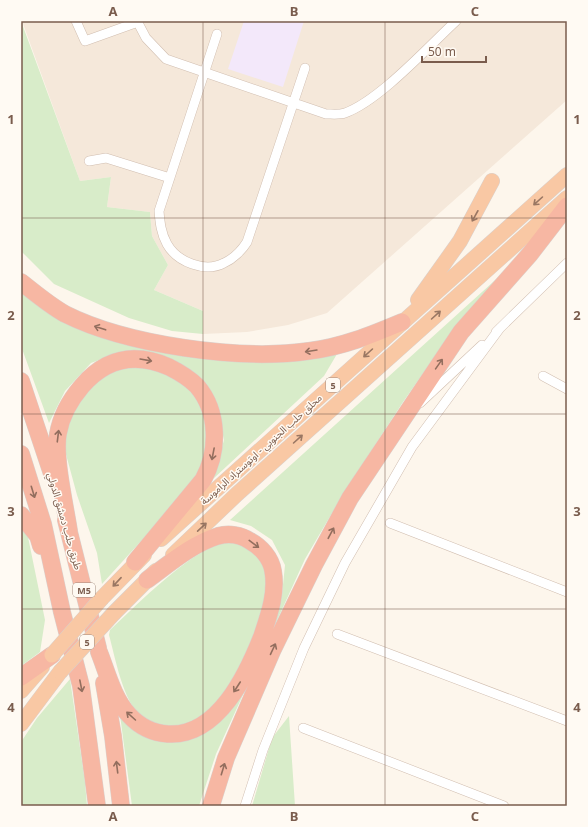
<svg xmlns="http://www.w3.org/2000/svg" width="588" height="827" viewBox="0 0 588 827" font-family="'Noto Sans','Noto Sans Arabic',sans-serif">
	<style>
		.residential { fill: #f5e8da }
		.education { fill: #f3e8fa }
		.green { fill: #d8ecc9 }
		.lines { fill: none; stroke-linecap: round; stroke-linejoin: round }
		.minor-casing { stroke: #d1beb0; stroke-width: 10 }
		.trunk-casing { stroke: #dad1cd; stroke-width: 16 }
		.motorway-casing { stroke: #dad1cd; stroke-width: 18 }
		.minor { stroke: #fff; stroke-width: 9 }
		.trunk { stroke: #f9c8a4; stroke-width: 15 }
		.motorway { stroke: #f7b7a3; stroke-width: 17 }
		.trunk-bridge-casing { stroke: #dad1cd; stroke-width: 16; stroke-linecap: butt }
		.trunk-bridge { stroke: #f9c8a4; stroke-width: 15 }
		.oneway { stroke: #9a7763 }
		.oneway2 { stroke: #936e5e }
		.grid { fill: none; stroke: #7a5c4d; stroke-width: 1; stroke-opacity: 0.55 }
		.labels { text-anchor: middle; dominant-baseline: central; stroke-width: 3; stroke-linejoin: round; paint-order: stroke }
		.shield { fill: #fffaf3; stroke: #a28b7f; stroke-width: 1 }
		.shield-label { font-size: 9px; font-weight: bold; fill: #7a5c4d }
		.street-label { font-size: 10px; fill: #7a5c4d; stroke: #fffaf3 }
		.neatline { fill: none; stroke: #7a5c4d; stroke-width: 1.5 }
		.grid-label { font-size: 13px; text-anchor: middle; font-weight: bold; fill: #7a5c4d }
	</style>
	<rect width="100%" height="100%" fill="#fdf6ec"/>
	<path class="residential" d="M22,21H567V100L327,313L288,325L247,332L203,334V311L154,290L168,265L152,236L150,212L107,207L111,177L80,181Z"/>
	<path class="education" d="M244,21H304L283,87L228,69Z"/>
	<path class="green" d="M21,21L80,181L111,177L107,207L150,212L152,236L168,265L154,290L203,311V334L172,331L129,318L54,284L21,251Z
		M503,273L456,326L403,402L345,491L305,559L216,754L199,806H132L120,715L188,737L263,650L282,595L285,565L272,540L251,526L230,520Z
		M21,289L67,323L269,361L337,354L324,376L213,479L224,440L216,401L201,378L172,360L154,354L120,352L91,363L65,391L49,423L21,346Z
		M130,364H149L178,379L191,391L199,404L205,420L208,451L192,485L102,584L97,553L77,495L64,447L65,433L75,405L102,377Z
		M21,528L28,537L45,620L40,652L21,666Z
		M224,540C243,544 262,552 267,573C275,607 232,689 208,712C187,732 156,732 137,712C122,695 115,657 109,635L110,630C145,597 181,560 224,540Z
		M70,679L85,782L87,806H21V742L37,718Z
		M289,716L295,806H252L272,738Z"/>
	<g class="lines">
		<defs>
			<path id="minor" d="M76,21L85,41L138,22
				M137,21L146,38L166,59L326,114C332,114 339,115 345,113C379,101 428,47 456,21
				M217,34L159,211C160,223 161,233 167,244C177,262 205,273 224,263C233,259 242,250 247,242L305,68
				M89,161L106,158L170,178
				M496,332L567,263
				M543,376L567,389
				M420,403L482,345
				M390,523L567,592
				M337,634L567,721
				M303,728L504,806
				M245,806L263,750L304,648L345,563L412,447L500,328"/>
			<path id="trunk" d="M418,300L460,241L492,181
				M161,539L567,175
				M173,555L237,494L567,198
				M102,598L144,555
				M114,613L156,571
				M21,691L42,667
				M21,724L60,672"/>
			<path id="motorway" d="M21,282C35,293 49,305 65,314C127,345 240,361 309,351C342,347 371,335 402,322
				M21,381L52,474
				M21,454L43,524L62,612L81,686L97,806
				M21,515L38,536L41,546
				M66,520L98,648
				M69,531C65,505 54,458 58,434C61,416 70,400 82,386C106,358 135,352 169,367C179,372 189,378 197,386C219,412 219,451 203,480L135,562
				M99,652C107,672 113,698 129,715C139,726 153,733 168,734C218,737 247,674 262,636C269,615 277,593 273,571C271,558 261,547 250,541C241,535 229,533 218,536C192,544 169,564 147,580
				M21,677L52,655
				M104,683L113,736L121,806
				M211,806L226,758L273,649L314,565L350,498L461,332L530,254L567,206"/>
		</defs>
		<use href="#minor" class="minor-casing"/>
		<use href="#trunk" class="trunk-casing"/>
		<use href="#motorway" class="motorway-casing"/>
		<use href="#minor" class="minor"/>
		<use href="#trunk" class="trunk"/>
		<use href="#motorway" class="motorway"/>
		<defs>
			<path id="trunk-bridge" d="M52,655L102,598
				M60,672L114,613"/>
		</defs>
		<use href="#trunk-bridge" class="trunk-bridge-casing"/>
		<use href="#trunk-bridge" class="trunk-bridge"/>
	</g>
	<defs><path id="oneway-shaft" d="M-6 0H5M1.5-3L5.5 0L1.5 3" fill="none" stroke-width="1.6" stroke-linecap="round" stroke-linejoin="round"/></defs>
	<g class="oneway">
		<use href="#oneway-shaft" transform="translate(538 201) rotate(138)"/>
		<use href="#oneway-shaft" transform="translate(475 216) rotate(119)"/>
		<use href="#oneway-shaft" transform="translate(436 315) rotate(-42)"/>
		<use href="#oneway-shaft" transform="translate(368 353) rotate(138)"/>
		<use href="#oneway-shaft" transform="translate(298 439) rotate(-42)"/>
		<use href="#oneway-shaft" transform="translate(202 527) rotate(-43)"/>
		<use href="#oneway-shaft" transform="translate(117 582) rotate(133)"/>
	</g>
	<g class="oneway2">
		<use href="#oneway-shaft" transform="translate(100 328) rotate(-162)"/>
		<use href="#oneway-shaft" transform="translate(311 351) rotate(171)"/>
		<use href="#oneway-shaft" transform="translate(146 360) rotate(10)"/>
		<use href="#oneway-shaft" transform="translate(439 364) rotate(-55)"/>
		<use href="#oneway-shaft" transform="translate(58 436) rotate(-83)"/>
		<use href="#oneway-shaft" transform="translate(213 454) rotate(101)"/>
		<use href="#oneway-shaft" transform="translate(33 492) rotate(73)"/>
		<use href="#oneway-shaft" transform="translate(331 533) rotate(-62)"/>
		<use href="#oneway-shaft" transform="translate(254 544) rotate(37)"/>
		<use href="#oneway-shaft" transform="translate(273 649) rotate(-65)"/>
		<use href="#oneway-shaft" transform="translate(81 686) rotate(79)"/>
		<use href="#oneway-shaft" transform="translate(237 687) rotate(123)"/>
		<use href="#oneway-shaft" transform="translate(131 716) rotate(-138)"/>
		<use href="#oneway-shaft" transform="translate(117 767) rotate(-97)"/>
		<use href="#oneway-shaft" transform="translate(223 769) rotate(-73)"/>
	</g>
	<path class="grid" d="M203,21V806M385,21V806M21,218H567M21,414H567M21,609H567"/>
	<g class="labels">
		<g class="shield">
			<rect x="326" y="378" width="14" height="14" rx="3"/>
			<rect x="73" y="583" width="22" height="14" rx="3"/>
			<rect x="80" y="635" width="14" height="14" rx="3"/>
		</g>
		<g class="shield-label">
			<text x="333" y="385">5</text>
			<text x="84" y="590">M5</text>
			<text x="87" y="642">5</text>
		</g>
		<g class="street-label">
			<text transform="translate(261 449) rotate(-42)">محلق حلب الجنوبي - اوتوستراد الراموسة</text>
			<text transform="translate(65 521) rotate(74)">طريق حلب دمشق الدولي</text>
		</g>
	</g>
	<rect width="588" height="827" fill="none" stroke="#fffaf3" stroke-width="44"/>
	<path d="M422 56v6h64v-6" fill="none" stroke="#7a5c4d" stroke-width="2"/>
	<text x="428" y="56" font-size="12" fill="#7a5c4d" stroke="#fffaf3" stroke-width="3" paint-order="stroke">50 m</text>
	<rect x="22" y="22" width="544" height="783" class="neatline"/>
	<g class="grid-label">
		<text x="113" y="16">A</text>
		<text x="294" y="16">B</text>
		<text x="475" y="16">C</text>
		<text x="11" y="124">1</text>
		<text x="577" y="124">1</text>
		<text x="11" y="320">2</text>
		<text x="577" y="320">2</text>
		<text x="11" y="516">3</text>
		<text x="577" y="516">3</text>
		<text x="11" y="712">4</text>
		<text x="577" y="712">4</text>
		<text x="113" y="821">A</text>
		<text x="294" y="821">B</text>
		<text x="475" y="821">C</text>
	</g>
</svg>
